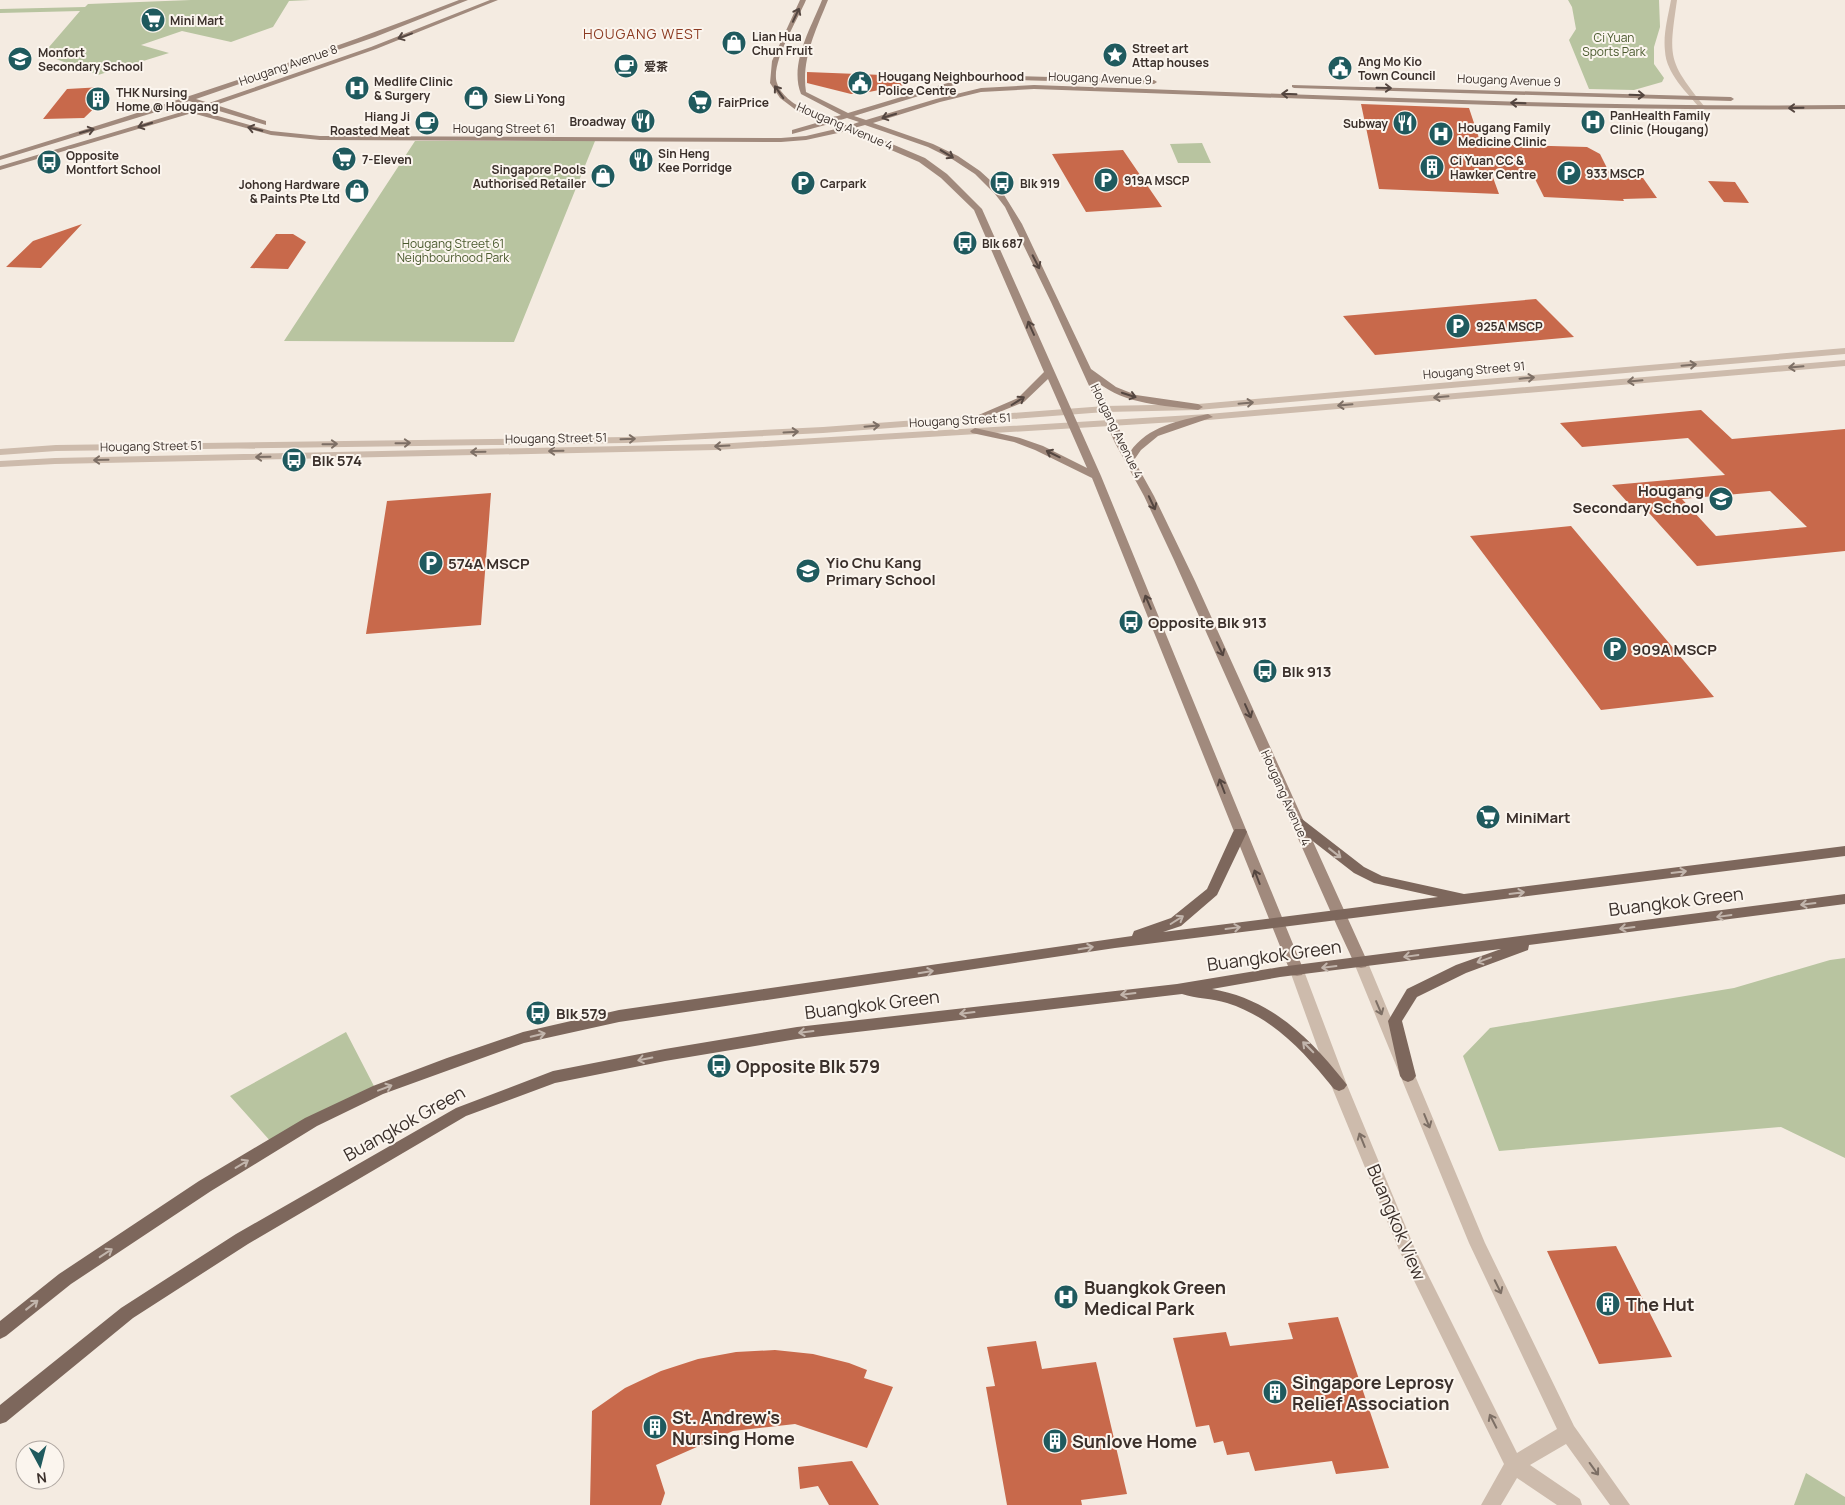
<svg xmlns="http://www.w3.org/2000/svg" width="1845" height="1505" viewBox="0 0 1845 1505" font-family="Manrope,'Noto Sans SC',sans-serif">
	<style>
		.green { fill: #b8c4a0 }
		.building { fill: #c8694b; fill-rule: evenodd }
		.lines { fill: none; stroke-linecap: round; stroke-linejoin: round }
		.street { fill: #cdbbac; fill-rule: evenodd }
		.secondary { fill: #a18a7d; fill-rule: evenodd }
		.primary { fill: #7d675c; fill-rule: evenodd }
		.oneway { stroke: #544640 }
		.oneway2 { stroke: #7d6f65 }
		.oneway3 { stroke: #c2b5ac }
		.labels { text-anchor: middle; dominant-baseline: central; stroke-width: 4; stroke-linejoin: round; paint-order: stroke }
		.far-poi-label { font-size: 12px; font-weight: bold; fill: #3b302b; stroke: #fbf5ee; text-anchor: start }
		.far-park-label { font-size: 12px; fill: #4a5a2e; stroke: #fbf5ee }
		.far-street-label { font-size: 12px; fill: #3b302b; stroke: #fbf5ee }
		.far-neighbourhood-label { font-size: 14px; letter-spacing: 1px; fill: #8c3b22; stroke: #fbf5ee }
		.poi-label { font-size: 15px; font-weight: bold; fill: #3b302b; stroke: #fbf5ee; text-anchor: start }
		.near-street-label { font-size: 18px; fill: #3b302b; stroke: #fbf5ee }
		.near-poi-label { font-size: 18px; font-weight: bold; fill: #3b302b; stroke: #fbf5ee; text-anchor: start }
	</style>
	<rect width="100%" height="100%" fill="#f4ebe1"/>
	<path class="green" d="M191,0H310L289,1L273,27L231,42L182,31L141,45L169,53L98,75L43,54L80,11L0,13V9L85,7L88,4Z
		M1568,0H1659L1660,27L1654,47V64L1664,78L1662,82L1634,90L1589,89L1569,40L1576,29L1572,7Z
		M415,141H595L514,342L284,341Z
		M1202,143L1211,163H1178L1170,144Z
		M1845,958V1158L1781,1127L1499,1151L1463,1056L1490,1028L1734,988L1830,960Z
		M346,1032L376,1090L272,1143L230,1096Z
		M1806,1473L1845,1497V1505H1794Z"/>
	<path class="building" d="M807,72L908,76L909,84L859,94H851L807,83Z
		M103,87L98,94H109L84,118L43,119L67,89Z
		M1361,104L1469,108L1481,144L1587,147L1600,154L1611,176L1639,175L1640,178H1643L1657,198L1623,199L1624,201L1544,197L1534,177L1491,172L1499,194L1379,189Z
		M1123,150L1162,207L1086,212L1052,154Z
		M1708,181L1735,182L1749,203L1724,202Z
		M82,224L41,268L6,267L33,241Z
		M276,234H293L306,242L288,269L250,268Z
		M1536,299L1574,337L1375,355L1343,316Z
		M1701,410L1732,439L1845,429V551L1697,566L1640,503L1629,504L1612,485L1725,475L1688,438L1582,447L1560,423ZM1770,491L1807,527L1716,536L1682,499Z
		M491,493L481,625L366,634L387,501Z
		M1571,526L1634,601L1714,697L1601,710L1470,536Z
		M1616,1246L1672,1357L1599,1364L1547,1251Z
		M1338,1317L1389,1468L1336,1474L1332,1461L1255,1471L1249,1452L1227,1455L1223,1441L1214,1443L1209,1425L1196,1427L1173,1338L1226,1332L1230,1346L1293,1339L1288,1323Z
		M1036,1341L1042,1369L1096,1362L1127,1494L1081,1500L1082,1505H1007L986,1387L995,1386L987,1347Z
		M775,1350L813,1354L849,1363L867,1370L864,1378L893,1387L867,1448L795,1424L733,1431L656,1465L665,1493L661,1505H590L592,1411L625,1388L661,1371L698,1359L736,1352Z
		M852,1461L879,1505H829L818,1486L800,1489L798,1467Z"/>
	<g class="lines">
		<path class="street" d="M1671,0H1677C1669,57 1667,60 1704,106V108H1700C1687,93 1666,73 1665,51C1663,34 1668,17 1671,0Z
			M1845,348V354L1198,410L1105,412L823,433L626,443L56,451L0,455V449L56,445L626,437L823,427L1105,406L1198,404Z
			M1845,360V366L1208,420L716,450L55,464L0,467V461L55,458L716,444L1208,414Z
			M1361,958L1366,959L1368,963L1485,1243L1574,1426L1630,1505H1610L1566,1444L1530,1465L1580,1499L1582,1505H1557L1517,1478L1501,1505H1481L1504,1464L1399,1250L1331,1085L1290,971L1292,967L1297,966L1302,967L1304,971L1347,1085L1415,1249L1517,1453L1557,1429L1469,1243L1354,963L1356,959Z"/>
		<path class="secondary" d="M459,0H468L375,37L196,99L209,103L247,90L371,47L490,0H498L376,49L216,105L266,121V125L209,108L200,111L271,131L320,136L781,138L806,136L840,128L829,124L792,134V130L823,121L796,110L780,98L770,83L772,61L800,0H806C798,19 770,64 777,83C780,94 794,105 805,109C820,115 825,120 841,115L801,94C789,64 811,28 822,0H828C816,30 801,59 806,92L848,113L961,79L985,75L1154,80L1157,82L1154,84L985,79L964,82L854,116L866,120L936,99L981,88L1034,85C1304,94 1575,108 1845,105V109C1575,112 1304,98 1034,89L981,92L940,102L873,123L933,144L958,156L980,171L1001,190L1022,224L1091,369L1116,387L1136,395L1198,404L1203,407L1198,410C1163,405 1126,405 1097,382L1130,452C1148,426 1178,421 1208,414L1213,417L1158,436L1141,450L1134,460L1154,496L1195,581L1368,963L1366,967L1361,968L1356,967L1337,926L1174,560L1144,496L1115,443L1051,302L1005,207L995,194L975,174L952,159L928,147L865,125L854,128L925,158L947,174L982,209L1101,476L1304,971L1302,975L1297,976L1292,975L1290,971L1092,478L1035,450L1014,442L972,433L970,431L975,428L1020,438L1043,446L1087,468L1048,379L1024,402L982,419L979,420L974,417L1018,398L1044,372L974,210L941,178L919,162L847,131L806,140L781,142L320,140L271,135L192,113L0,170V166L185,111L172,107L0,160V156C155,108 309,59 459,0ZM189,101L202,105L192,108L179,105ZM847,118L859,122L848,126L837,121Z
			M1292,85L1731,97L1734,99L1731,101L1294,88L1292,87Z"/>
		<path class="primary" d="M1297,818L1302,819L1364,867L1382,876L1464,894L1845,846V856L1115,948L619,1022L524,1043L383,1094L317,1126L211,1191L71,1284L6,1336L0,1339V1321L59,1274L199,1181L305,1118L373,1086L447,1058L523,1032L619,1010L1132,936L1134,931L1171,918L1207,889L1233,832L1235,829H1245L1247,832L1217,895L1181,926L1163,932L1438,897L1374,883L1354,873L1292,825L1290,822L1292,819Z
			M1845,894V904L1529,945L1528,950L1466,973L1417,997L1402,1021L1416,1076L1413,1080L1408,1082L1403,1080L1400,1076L1388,1021L1407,989L1456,965L1501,949L1280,977L1212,989C1270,999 1308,1036 1344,1081L1347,1085L1344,1089L1339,1091L1334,1089C1304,1052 1274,1018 1227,1003C1212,998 1196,999 1182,994L797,1039L665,1061L555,1083L466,1116L248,1244L133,1318L6,1422L0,1424V1405L121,1308L236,1234L456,1108L553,1071L665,1049L797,1027L1177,984L1280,967Z"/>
	</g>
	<defs><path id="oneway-shaft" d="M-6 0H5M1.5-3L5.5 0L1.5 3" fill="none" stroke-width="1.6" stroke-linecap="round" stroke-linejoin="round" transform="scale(1.25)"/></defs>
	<g class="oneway">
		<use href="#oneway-shaft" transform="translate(796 15) rotate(-65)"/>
		<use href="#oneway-shaft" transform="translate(405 36) rotate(160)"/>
		<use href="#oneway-shaft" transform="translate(1384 88) rotate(1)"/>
		<use href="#oneway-shaft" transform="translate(779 92) rotate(-125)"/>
		<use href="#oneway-shaft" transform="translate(1289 94) rotate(-178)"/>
		<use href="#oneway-shaft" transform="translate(1637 95) rotate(2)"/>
		<use href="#oneway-shaft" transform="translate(1518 103) rotate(-178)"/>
		<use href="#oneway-shaft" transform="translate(1796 108) rotate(179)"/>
		<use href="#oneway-shaft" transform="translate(889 116) rotate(163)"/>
		<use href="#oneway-shaft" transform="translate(145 125) rotate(163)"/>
		<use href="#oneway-shaft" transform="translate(255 129) rotate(-166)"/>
		<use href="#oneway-shaft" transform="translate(87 131) rotate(-16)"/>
		<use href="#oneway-shaft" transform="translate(947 154) rotate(31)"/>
		<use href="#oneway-shaft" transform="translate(1036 262) rotate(63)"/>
		<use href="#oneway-shaft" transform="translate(1031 328) rotate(-114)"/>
		<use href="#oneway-shaft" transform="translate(1129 395) rotate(18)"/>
		<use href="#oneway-shaft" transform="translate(1018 401) rotate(-32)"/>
		<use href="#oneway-shaft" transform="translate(1053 454) rotate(-154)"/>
		<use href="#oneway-shaft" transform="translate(1152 503) rotate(65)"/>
		<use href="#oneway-shaft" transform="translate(1148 602) rotate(-113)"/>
		<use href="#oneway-shaft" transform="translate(1220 649) rotate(65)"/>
		<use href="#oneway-shaft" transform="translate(1248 711) rotate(66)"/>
		<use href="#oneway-shaft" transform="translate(1222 786) rotate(-111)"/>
		<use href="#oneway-shaft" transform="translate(1257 877) rotate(-111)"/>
	</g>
	<g class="oneway2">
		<use href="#oneway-shaft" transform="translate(1689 365) rotate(-5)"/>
		<use href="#oneway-shaft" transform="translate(1796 367) rotate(175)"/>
		<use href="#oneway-shaft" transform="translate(1527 378) rotate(-5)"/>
		<use href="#oneway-shaft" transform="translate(1635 381) rotate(175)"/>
		<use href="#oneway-shaft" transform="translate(1441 397) rotate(175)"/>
		<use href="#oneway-shaft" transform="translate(1246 403) rotate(-5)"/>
		<use href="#oneway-shaft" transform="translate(1345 405) rotate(175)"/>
		<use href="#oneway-shaft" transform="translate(872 426) rotate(-5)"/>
		<use href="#oneway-shaft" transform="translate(791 432) rotate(-3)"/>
		<use href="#oneway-shaft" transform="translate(628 439) rotate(-2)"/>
		<use href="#oneway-shaft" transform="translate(403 443) rotate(-1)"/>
		<use href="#oneway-shaft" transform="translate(330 444) rotate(-1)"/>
		<use href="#oneway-shaft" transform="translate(722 446) rotate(177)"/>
		<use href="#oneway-shaft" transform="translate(556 451) rotate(179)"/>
		<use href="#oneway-shaft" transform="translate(478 452) rotate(179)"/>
		<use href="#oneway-shaft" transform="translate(263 457) rotate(179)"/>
		<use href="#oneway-shaft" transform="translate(101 460) rotate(179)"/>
		<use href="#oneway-shaft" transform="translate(1379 1008) rotate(67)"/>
		<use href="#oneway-shaft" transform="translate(1427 1121) rotate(68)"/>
		<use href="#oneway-shaft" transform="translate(1362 1140) rotate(-112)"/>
		<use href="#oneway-shaft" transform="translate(1498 1287) rotate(64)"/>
		<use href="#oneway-shaft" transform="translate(1493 1421) rotate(-117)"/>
		<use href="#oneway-shaft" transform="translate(1594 1469) rotate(54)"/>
	</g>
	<g class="oneway3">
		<use href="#oneway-shaft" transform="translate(1335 853) rotate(38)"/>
		<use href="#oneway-shaft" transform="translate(1679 872) rotate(-7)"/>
		<use href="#oneway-shaft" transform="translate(1517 893) rotate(-7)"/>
		<use href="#oneway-shaft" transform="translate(1808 904) rotate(173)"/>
		<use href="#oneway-shaft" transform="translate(1724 916) rotate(172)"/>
		<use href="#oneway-shaft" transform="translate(1177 920) rotate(-32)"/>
		<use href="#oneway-shaft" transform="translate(1233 928) rotate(-8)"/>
		<use href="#oneway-shaft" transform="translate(1627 928) rotate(173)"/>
		<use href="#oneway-shaft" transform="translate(1086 948) rotate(-9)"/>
		<use href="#oneway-shaft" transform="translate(1411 956) rotate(172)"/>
		<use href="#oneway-shaft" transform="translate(1484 960) rotate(160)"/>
		<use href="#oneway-shaft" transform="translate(1329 967) rotate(173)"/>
		<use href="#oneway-shaft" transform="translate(926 972) rotate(-9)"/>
		<use href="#oneway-shaft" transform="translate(1128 994) rotate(173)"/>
		<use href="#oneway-shaft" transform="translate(967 1013) rotate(173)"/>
		<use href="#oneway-shaft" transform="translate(806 1032) rotate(173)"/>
		<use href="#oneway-shaft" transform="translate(538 1035) rotate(-13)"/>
		<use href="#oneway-shaft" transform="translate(1308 1047) rotate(-135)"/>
		<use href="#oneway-shaft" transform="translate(645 1059) rotate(169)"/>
		<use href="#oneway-shaft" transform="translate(385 1088) rotate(-21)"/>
		<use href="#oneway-shaft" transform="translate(242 1164) rotate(-31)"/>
		<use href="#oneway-shaft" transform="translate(106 1253) rotate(-33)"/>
		<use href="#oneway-shaft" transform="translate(32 1305) rotate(-38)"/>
	</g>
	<defs>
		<symbol id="supermarket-disc" viewBox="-11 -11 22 22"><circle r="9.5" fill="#1f5a5e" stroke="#fbf5ee"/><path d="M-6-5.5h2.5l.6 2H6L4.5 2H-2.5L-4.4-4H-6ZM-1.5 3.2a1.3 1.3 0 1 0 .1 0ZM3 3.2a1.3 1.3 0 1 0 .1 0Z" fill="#fff"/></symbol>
		<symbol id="shop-disc" viewBox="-11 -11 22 22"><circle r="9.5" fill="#1f5a5e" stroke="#fbf5ee"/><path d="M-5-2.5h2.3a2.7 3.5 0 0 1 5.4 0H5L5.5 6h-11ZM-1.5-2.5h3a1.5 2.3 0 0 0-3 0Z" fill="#fff"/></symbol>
		<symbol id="sight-disc" viewBox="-11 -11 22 22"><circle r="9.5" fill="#1f5a5e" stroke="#fbf5ee"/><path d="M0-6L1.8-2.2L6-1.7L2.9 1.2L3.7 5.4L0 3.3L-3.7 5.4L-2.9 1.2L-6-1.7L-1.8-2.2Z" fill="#fff"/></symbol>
		<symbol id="school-disc" viewBox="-11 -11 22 22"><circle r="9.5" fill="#1f5a5e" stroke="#fbf5ee"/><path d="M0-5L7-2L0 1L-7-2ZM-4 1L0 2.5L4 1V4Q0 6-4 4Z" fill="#fff"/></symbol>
		<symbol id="cafe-disc" viewBox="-11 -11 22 22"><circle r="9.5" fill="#1f5a5e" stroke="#fbf5ee"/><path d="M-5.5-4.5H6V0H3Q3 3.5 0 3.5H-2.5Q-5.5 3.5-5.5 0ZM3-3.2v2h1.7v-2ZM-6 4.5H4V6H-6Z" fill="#fff"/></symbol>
		<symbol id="civic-disc" viewBox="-11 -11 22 22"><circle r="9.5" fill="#1f5a5e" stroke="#fbf5ee"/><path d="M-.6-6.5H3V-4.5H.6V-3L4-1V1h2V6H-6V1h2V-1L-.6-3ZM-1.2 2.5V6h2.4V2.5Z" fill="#fff"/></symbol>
		<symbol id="hospital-disc" viewBox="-11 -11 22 22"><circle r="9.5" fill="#1f5a5e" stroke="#fbf5ee"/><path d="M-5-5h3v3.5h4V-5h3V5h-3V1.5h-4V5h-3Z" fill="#fff"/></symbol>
		<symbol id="building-disc" viewBox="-11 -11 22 22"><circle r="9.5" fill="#1f5a5e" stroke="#fbf5ee"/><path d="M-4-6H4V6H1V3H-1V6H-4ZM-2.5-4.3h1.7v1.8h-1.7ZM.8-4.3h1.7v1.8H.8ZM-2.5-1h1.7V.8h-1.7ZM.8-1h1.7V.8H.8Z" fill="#fff"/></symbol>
		<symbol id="restaurant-disc" viewBox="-11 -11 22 22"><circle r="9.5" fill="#1f5a5e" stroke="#fbf5ee"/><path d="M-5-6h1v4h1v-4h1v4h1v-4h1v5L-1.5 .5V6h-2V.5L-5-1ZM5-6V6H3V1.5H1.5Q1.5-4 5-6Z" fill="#fff"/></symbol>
		<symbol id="bus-disc" viewBox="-11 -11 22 22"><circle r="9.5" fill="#1f5a5e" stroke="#fbf5ee"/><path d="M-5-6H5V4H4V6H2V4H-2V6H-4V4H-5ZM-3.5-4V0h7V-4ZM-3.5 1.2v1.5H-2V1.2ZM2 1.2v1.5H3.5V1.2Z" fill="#fff"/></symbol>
		<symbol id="parking-disc" viewBox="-11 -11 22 22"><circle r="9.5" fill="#1f5a5e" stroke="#fbf5ee"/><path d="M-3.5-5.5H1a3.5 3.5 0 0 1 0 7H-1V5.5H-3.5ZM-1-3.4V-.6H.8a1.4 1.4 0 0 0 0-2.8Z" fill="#fff"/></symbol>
	</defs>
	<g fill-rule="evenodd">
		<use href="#supermarket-disc" x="139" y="6" width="28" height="28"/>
		<use href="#shop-disc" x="720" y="29" width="28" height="28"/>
		<use href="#sight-disc" x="1101" y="41" width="28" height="28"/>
		<use href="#school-disc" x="6" y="45" width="28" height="28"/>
		<use href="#cafe-disc" x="612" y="52" width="28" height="28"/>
		<use href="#civic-disc" x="1326" y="54" width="28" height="28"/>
		<use href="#civic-disc" x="846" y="69" width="28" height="28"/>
		<use href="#hospital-disc" x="343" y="74" width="28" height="28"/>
		<use href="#shop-disc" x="462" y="84" width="28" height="28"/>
		<use href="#building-disc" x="84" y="85" width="28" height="28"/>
		<use href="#supermarket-disc" x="686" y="88" width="28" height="28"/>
		<use href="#restaurant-disc" x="629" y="107" width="28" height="28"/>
		<use href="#hospital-disc" x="1579" y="108" width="28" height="28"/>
		<use href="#cafe-disc" x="413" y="109" width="28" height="28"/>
		<use href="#restaurant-disc" x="1391" y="109" width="28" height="28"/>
		<use href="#hospital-disc" x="1427" y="120" width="28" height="28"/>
		<use href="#supermarket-disc" x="330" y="145" width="28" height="28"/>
		<use href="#restaurant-disc" x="627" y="146" width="28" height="28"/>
		<use href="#bus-disc" x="35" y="148" width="28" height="28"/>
		<use href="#building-disc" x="1418" y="153" width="28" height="28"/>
		<use href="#parking-disc" x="1555" y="159" width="28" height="28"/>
		<use href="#shop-disc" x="589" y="162" width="28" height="28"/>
		<use href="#parking-disc" x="1092" y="166" width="28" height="28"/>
		<use href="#parking-disc" x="789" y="169" width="28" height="28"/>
		<use href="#bus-disc" x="988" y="169" width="28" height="28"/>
		<use href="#shop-disc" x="343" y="177" width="28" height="28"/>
		<use href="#bus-disc" x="951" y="229" width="28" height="28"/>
		<use href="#parking-disc" x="1444" y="312" width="28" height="28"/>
		<use href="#bus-disc" x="280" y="446" width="28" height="28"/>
		<use href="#school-disc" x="1707" y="485" width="28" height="28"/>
		<use href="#parking-disc" x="417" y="549" width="28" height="28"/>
		<use href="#school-disc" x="794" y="557" width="28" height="28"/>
		<use href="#bus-disc" x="1117" y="608" width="28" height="28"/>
		<use href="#parking-disc" x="1601" y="635" width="28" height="28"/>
		<use href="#bus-disc" x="1251" y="657" width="28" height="28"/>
		<use href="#supermarket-disc" x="1474" y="803" width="28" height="28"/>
		<use href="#bus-disc" x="524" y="999" width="28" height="28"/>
		<use href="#bus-disc" x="705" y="1052" width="28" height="28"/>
		<use href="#hospital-disc" x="1052" y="1283" width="28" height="28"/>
		<use href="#building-disc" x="1594" y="1290" width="28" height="28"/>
		<use href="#building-disc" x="1261" y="1378" width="28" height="28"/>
		<use href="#building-disc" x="641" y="1413" width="28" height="28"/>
		<use href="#building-disc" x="1041" y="1427" width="28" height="28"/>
	</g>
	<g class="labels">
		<g class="far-poi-label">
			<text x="170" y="20">Mini Mart</text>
			<text x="752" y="36">Lian Hua<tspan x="752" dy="14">Chun Fruit</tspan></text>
			<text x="1132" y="48">Street art<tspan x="1132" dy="14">Attap houses</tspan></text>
			<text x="38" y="52">Monfort<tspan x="38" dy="14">Secondary School</tspan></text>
			<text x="1358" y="61">Ang Mo Kio<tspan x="1358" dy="14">Town Council</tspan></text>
			<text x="644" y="66">爱茶</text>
			<text x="878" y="76">Hougang Neighbourhood<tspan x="878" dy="14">Police Centre</tspan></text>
			<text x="374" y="81">Medlife Clinic<tspan x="374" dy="14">&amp; Surgery</tspan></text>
			<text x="116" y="92">THK Nursing<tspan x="116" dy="14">Home @ Hougang</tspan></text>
			<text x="494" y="98">Siew Li Yong</text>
			<text x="718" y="102">FairPrice</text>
			<text x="1610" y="115">PanHealth Family<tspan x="1610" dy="14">Clinic (Hougang)</tspan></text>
			<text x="410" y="116" text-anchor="end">Hiang Ji<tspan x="410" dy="14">Roasted Meat</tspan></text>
			<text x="626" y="121" text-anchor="end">Broadway</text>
			<text x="1388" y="123" text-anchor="end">Subway</text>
			<text x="1458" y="127">Hougang Family<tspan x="1458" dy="14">Medicine Clinic</tspan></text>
			<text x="658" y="153">Sin Heng<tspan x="658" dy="14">Kee Porridge</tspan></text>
			<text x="66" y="155">Opposite<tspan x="66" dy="14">Montfort School</tspan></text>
			<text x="362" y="159">7-Eleven</text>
			<text x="1450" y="160">Ci Yuan CC &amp;<tspan x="1450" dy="14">Hawker Centre</tspan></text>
			<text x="586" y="169" text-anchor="end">Singapore Pools<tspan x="586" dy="14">Authorised Retailer</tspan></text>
			<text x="1586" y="173">933 MSCP</text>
			<text x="1124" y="180">919A MSCP</text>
			<text x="820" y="183">Carpark</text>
			<text x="1020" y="183">Blk 919</text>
			<text x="340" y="184" text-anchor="end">Johong Hardware<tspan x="340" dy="14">&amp; Paints Pte Ltd</tspan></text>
			<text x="982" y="243">Blk 687</text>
			<text x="1476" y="326">925A MSCP</text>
		</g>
		<g class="far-park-label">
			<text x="1614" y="37">Ci Yuan<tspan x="1614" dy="14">Sports Park</tspan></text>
			<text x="453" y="243">Hougang Street 61<tspan x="453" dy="14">Neighbourhood Park</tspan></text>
		</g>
		<g class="far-street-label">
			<text transform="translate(288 65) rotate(-19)">Hougang Avenue 8</text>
			<text transform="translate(1100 78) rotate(2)">Hougang Avenue 9</text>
			<text transform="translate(1509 80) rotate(2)">Hougang Avenue 9</text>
			<text transform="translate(845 126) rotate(23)">Hougang Avenue 4</text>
			<text x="504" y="128">Hougang Street 61</text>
			<text transform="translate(1474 370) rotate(-5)">Hougang Street 91</text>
			<text transform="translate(960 420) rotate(-3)">Hougang Street 51</text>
			<text transform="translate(1117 431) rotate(64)">Hougang Avenue 4</text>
			<text transform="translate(556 438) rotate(-1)">Hougang Street 51</text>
			<text transform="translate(151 446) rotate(-1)">Hougang Street 51</text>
			<text transform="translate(1286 798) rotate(66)">Hougang Avenue 4</text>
		</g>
		<g class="far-neighbourhood-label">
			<text x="643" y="33">HOUGANG WEST</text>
		</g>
		<g class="poi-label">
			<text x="312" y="460">Blk 574</text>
			<text x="1704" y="490" text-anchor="end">Hougang<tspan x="1704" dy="17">Secondary School</tspan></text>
			<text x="826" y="562">Yio Chu Kang<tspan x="826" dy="17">Primary School</tspan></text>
			<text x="448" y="563">574A MSCP</text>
			<text x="1148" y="622">Opposite Blk 913</text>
			<text x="1632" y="649">909A MSCP</text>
			<text x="1282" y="671">Blk 913</text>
			<text x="1506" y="817">MiniMart</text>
			<text x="556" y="1013">Blk 579</text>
		</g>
		<g class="near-street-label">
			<text transform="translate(1676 901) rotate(-7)">Buangkok Green</text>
			<text transform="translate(1274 955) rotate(-8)">Buangkok Green</text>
			<text transform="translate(872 1004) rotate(-7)">Buangkok Green</text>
			<text transform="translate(404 1123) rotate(-29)">Buangkok Green</text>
			<text transform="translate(1397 1222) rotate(67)">Buangkok View</text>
		</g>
		<g class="near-poi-label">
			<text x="736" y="1066">Opposite Blk 579</text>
			<text x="1084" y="1287">Buangkok Green<tspan x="1084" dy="21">Medical Park</tspan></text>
			<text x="1626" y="1304">The Hut</text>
			<text x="1292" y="1382">Singapore Leprosy<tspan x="1292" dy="21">Relief Association</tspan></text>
			<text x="672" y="1417">St. Andrew's<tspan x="672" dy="21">Nursing Home</tspan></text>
			<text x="1072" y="1441">Sunlove Home</text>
		</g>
	</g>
	<g transform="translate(40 1465) rotate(173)"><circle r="24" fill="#fbf5ee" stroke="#aea6a0"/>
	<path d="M0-4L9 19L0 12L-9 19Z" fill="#1f5a5e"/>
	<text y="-8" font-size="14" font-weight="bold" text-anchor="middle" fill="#3b302b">N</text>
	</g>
</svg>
